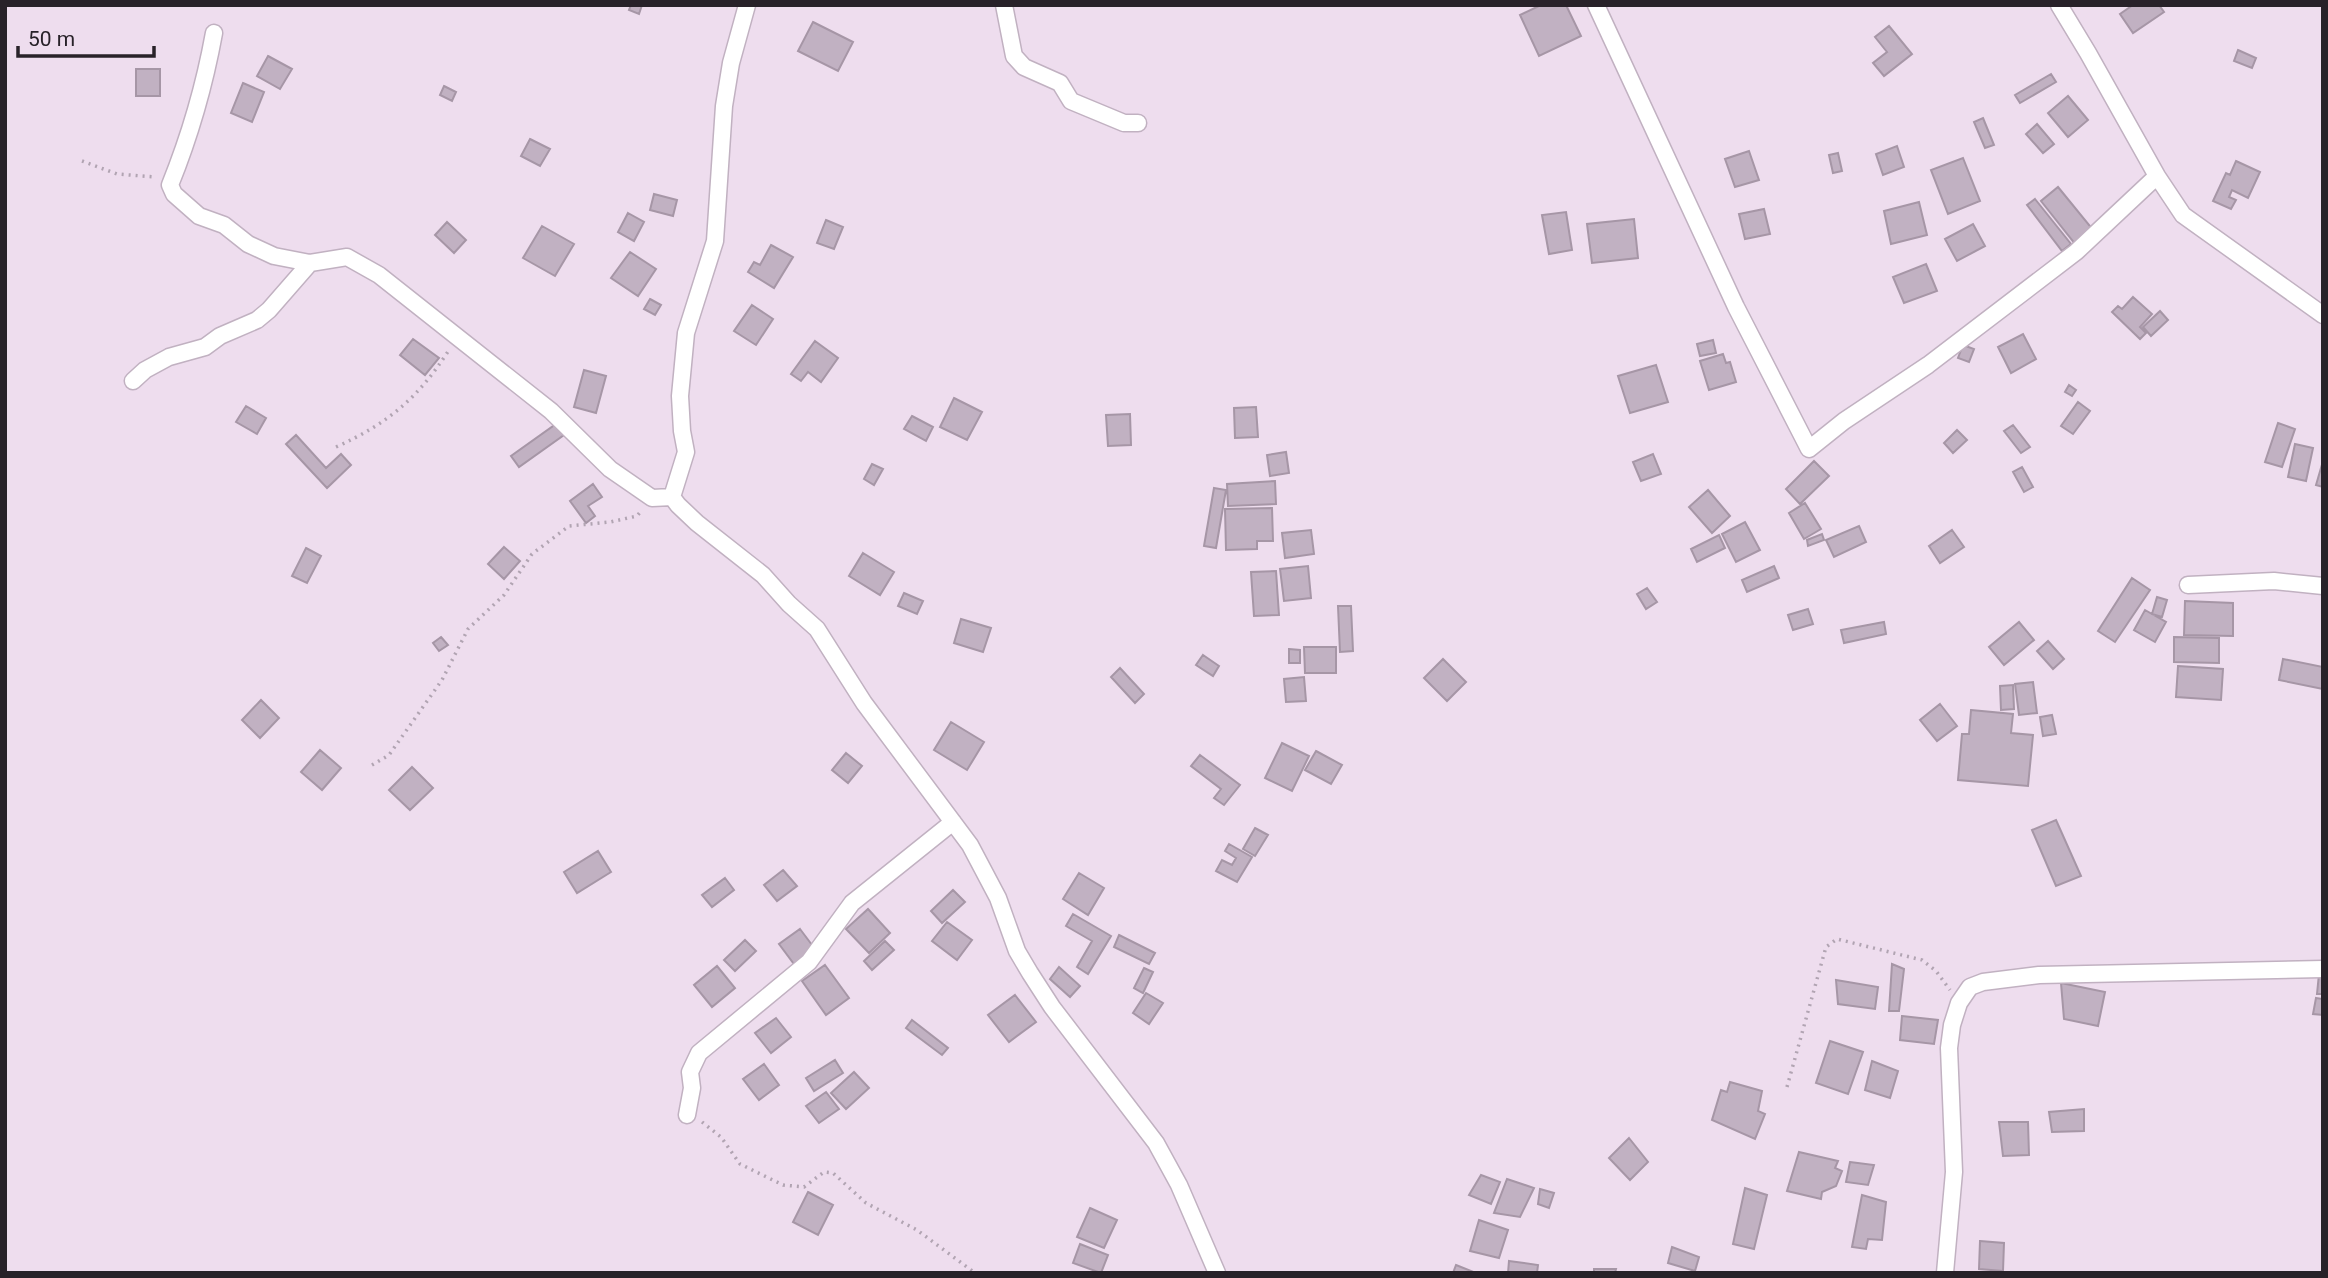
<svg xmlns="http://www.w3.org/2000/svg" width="2328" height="1278" viewBox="0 0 2328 1278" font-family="Roboto,sans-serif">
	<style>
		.building { fill: #c1b1c2; stroke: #a696a6; stroke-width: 2 }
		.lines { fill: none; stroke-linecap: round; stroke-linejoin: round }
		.minor-casing { stroke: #c1b1c1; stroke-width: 19 }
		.path { stroke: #b1a4b2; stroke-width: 3.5; stroke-dasharray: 2 5; stroke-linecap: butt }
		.minor { stroke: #fff; stroke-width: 16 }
	</style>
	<rect width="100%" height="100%" fill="#ede"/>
	<path class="building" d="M631,5H642L639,14L629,10Z
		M1541,5H1566L1581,36L1539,56L1520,15Z
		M2133,5H2159L2164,12L2133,33L2120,14Z
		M813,22L853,42L838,71L798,51Z
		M1889,26L1912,54L1884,76L1873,63L1887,52L1875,37Z
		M2238,50L2256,58L2252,68L2234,61Z
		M268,56L292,69L280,89L257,76Z
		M136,69H160V96H136Z
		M2051,74L2056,82L2020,103L2015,95Z
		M243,83L264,92L252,122L231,113Z
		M444,86L456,92L452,101L440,95Z
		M2068,96L2088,120L2068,137L2048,113Z
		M1983,118L1994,145L1985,148L1974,122Z
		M2037,124L2054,144L2043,153L2026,134Z
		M530,139L550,149L540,166L521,156Z
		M1897,146L1904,167L1883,175L1876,154Z
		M1749,151L1759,180L1735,187L1725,159Z
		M1838,153L1842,171L1833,173L1829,155Z
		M1963,158L1980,201L1948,214L1931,170Z
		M2236,161L2260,172L2248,198L2232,190L2229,197L2236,200L2231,209L2213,201L2226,173L2230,175Z
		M2058,187L2094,231L2076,245L2041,201Z
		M654,194L677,200L673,216L650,210Z
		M2035,199L2071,244L2062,251L2027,205Z
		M1919,202L1927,235L1891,244L1884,211Z
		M1764,209L1770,234L1745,239L1739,214Z
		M1566,212L1572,250L1549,254L1542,215Z
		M628,213L644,222L634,241L618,232Z
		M1634,219L1638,258L1592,263L1587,224Z
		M826,220L843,227L834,249L817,243Z
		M447,222L466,240L454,253L435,235Z
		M1973,224L1985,246L1957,261L1945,239Z
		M542,226L574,244L555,276L523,258Z
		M771,245L793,257L774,288L748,272L754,262L760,265Z
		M630,252L656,269L638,296L611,278Z
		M1926,264L1937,291L1904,303L1893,277Z
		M2133,297L2152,314L2140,327L2146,333L2140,339L2112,312L2118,306L2122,309Z
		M650,299L661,305L655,315L644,309Z
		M752,305L773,319L756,345L734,331Z
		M2160,311L2168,320L2151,336L2143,327Z
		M2023,334L2036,359L2011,373L1998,347Z
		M413,339L439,358L425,375L400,355Z
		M1713,340L1716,353L1700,356L1697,344Z
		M815,341L838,358L821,382L808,372L801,381L791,374Z
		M1963,345L1974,349L1969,362L1958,358Z
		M1723,354L1726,363L1730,362L1736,382L1709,390L1700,361Z
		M1656,365L1668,402L1630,413L1618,376Z
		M584,370L606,376L596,413L574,407Z
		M2069,385L2076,390L2072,396L2065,392Z
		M954,398L982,412L967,440L940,427Z
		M2078,402L2090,411L2073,434L2061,426Z
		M246,406L266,418L257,434L236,422Z
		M1256,407L1258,437L1235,438L1234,408Z
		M1130,414L1131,445L1108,446L1106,415Z
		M912,416L933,427L926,441L904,429Z
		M2278,423L2295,429L2282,467L2265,462Z
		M556,424L564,435L519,467L511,456Z
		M2013,425L2030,447L2021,453L2004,431Z
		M1957,430L1967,440L1953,453L1944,443Z
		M296,435L326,468L341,454L351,465L327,488L286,444Z
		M2295,444L2313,448L2306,481L2288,477Z
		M1286,452L1289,473L1270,476L1267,455Z
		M1653,454L1661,474L1641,481L1633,462Z
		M1814,461L1829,476L1800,504L1786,489Z
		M2323,461V487L2316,485Z
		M872,464L883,469L874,485L864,479Z
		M2022,467L2033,487L2024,492L2013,472Z
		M1275,481L1276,504L1228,506L1227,484Z
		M593,484L602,497L588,506L595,516L586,523L570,501Z
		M1214,488L1226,490L1216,548L1204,546Z
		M1708,490L1730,516L1712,533L1689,507Z
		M1805,503L1821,529L1804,539L1789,513Z
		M1272,508L1273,541H1257V549L1226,550L1225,509Z
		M1745,522L1760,550L1736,562L1722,534Z
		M1859,526L1866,542L1834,557L1826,540Z
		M1311,530L1314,554L1285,558L1282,533Z
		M1952,530L1964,547L1940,563L1929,546Z
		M1822,534L1824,540L1808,546L1807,540Z
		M1719,535L1725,548L1697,562L1691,549Z
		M504,547L520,561L504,579L488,564Z
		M306,548L321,556L307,583L292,576Z
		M863,553L894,572L880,595L849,576Z
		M1308,566L1311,598L1284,601L1280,569Z
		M1774,566L1779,578L1747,592L1742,580Z
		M1276,571L1279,615L1254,616L1251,572Z
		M2132,578L2150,590L2115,642L2098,631Z
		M1647,588L1657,602L1646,609L1637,594Z
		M904,593L923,601L917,614L898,606Z
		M2157,597L2167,600L2162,617L2152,614Z
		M2185,601L2233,603V636L2184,635Z
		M1338,606H1351L1353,651L1340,652Z
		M1808,609L1813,624L1793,630L1788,615Z
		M2145,610L2166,622L2155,642L2134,630Z
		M961,619L991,628L983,652L954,643Z
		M1884,622L1886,634L1844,643L1841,630Z
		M2019,622L2034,640L2004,665L1989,647Z
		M441,637L448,645L439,651L433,643Z
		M2174,637L2219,638V663L2174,662Z
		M2048,641L2064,659L2053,669L2037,651Z
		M1304,647H1336V673H1305Z
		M1289,649L1300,650V663H1289Z
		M1203,655L1219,666L1213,676L1196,665Z
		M1443,659L1466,682L1447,701L1424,678Z
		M2283,659L2323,667V689L2279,680Z
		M2178,666L2223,669L2221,700L2176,697Z
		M1120,668L1144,694L1135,703L1111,677Z
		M1304,677L1306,701L1286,702L1284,679Z
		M2033,682L2037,713L2019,715L2015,684Z
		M2013,685L2014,709L2001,710L2000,686Z
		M261,700L279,718L260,738L242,720Z
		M1940,704L1957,726L1937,741L1920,720Z
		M1971,710L2013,714L2011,733L2033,735L2028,786L1958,780L1962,734H1969Z
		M2052,715L2056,734L2043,736L2040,717Z
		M951,722L984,742L967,770L934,750Z
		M1282,743L1309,756L1292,791L1265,778Z
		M320,750L341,768L322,790L301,772Z
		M1316,751L1342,765L1331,784L1305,770Z
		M846,753L862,766L848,783L832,770Z
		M1200,755L1240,785L1224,805L1214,798L1221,789L1191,766Z
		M412,767L433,788L410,810L389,790Z
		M2056,820L2081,876L2056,886L2032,830Z
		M1255,828L1268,835L1255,856L1243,849Z
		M1229,844L1252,857L1237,882L1216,871L1222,860L1232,865L1236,858L1225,851Z
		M598,851L611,872L577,893L564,872Z
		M783,870L797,886L777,901L764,885Z
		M1079,873L1104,888L1088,915L1063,899Z
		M725,878L734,890L712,907L702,895Z
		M953,890L965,902L942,923L931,911Z
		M868,909L890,933L869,953L846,929Z
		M1073,914L1111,936L1088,974L1077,967L1092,941L1066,926Z
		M947,922L972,940L957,960L932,941Z
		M800,929L815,949L794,964L779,944Z
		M1119,935L1155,953L1149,964L1114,947Z
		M745,940L756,951L735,971L724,960Z
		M885,941L894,950L872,970L864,961Z
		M1892,964L1904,969L1899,1011H1889Z
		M825,965L849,998L826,1015L802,981Z
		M717,966L735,988L712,1007L694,985Z
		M1059,967L1080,986L1070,997L1050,979Z
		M1144,968L1153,972L1143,993L1134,988Z
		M2319,974H2323V994H2317Z
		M1836,980L1878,987L1875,1009L1838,1004Z
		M2061,983L2105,992L2098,1026L2064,1019Z
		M1146,993L1163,1003L1149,1024L1133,1013Z
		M1015,995L1036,1022L1009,1042L988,1015Z
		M2316,998L2323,999V1015L2313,1014Z
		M1902,1016L1938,1020L1934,1044L1900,1040Z
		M776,1018L791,1037L771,1053L755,1033Z
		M912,1020L948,1048L942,1055L906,1028Z
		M1830,1041L1863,1052L1848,1094L1816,1083Z
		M835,1060L843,1073L814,1091L806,1078Z
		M1872,1061L1898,1071L1890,1098L1865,1090Z
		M764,1064L779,1085L759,1100L743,1079Z
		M854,1072L869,1088L846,1109L831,1093Z
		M1730,1082L1762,1091L1758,1111L1765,1114L1755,1139L1712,1120L1721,1090L1727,1092Z
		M826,1092L839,1109L819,1123L806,1106Z
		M2084,1109V1131L2052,1132L2049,1112Z
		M1999,1122H2028L2029,1155L2003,1156Z
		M1629,1138L1648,1162L1630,1180L1609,1158Z
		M1799,1152L1838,1161L1835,1168L1842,1171L1836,1186L1822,1192L1821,1199L1787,1191Z
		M1850,1162L1874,1165L1868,1185L1846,1182Z
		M1481,1175L1500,1182L1491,1204L1469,1195Z
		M1507,1179L1534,1188L1520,1217L1494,1213Z
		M1745,1188L1767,1195L1754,1249L1733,1244Z
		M1540,1189L1554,1193L1549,1208L1538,1204Z
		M808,1192L833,1205L818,1235L793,1222Z
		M1862,1195L1886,1202L1882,1240L1868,1239L1866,1249L1852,1247Z
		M1090,1208L1117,1220L1104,1248L1077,1237Z
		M1479,1220L1508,1230L1499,1258L1470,1251Z
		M1980,1241L2004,1243L2003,1271L1979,1269Z
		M1080,1244L1108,1255L1101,1273L1073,1263Z
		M1672,1247L1699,1257L1695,1271L1668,1263Z
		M1509,1261L1538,1265L1537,1273H1508Z
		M1456,1265L1476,1273H1453Z
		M1594,1269H1616L1615,1273H1594Z"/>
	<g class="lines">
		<defs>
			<path id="minor" d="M1004,5L1014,56L1024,67L1060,83L1071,101L1124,123H1138
				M1596,5L1736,307L1809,449L1844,421L1928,365L2076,252L2157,176
				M2059,5L2088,53L2157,176L2183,215L2323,315
				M214,33C204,88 191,133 170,185L174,194L199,216L224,225L248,244L274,256L310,263L347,257L379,275L551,411L610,469L652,498L672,497
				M133,381L145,370L169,357L205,347L220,336L257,320L269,310L310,263
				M672,497L678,505L697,523L763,575L789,604L817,629L864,703L970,845L998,898L1017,951L1030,973L1052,1007L1156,1143L1179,1185L1217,1273
				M672,497L686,452L682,431L680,396L686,333L715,241L724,106L731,63L747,5
				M2188,585L2274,581L2323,586
				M687,1115L692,1088L690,1072L699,1053L809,962L852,903L953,822
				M1945,1273L1954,1172L1949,1048L1952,1025L1959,1003L1970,987L1983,982L2039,975L2323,969"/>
		</defs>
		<use href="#minor" class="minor-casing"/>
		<path class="path" d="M82,161L117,174L155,177
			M336,447C389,423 418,398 449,350
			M372,765L389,755L442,680L468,629L504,595L532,554L569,526L610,522L637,516L641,511
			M1787,1087L1826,947L1837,939L1922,960L1936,971L1950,990
			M702,1122L721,1137L740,1164L783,1185L804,1187L824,1172L833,1173L866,1203L917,1230L975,1273"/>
		<use href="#minor" class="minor"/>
	</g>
	<rect width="2328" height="1278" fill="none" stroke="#282229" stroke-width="14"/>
	<path d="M18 46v10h136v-10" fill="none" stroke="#282229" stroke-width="3.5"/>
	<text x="28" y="46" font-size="21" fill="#282229" stroke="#eeddee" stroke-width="5" paint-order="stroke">50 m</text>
</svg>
